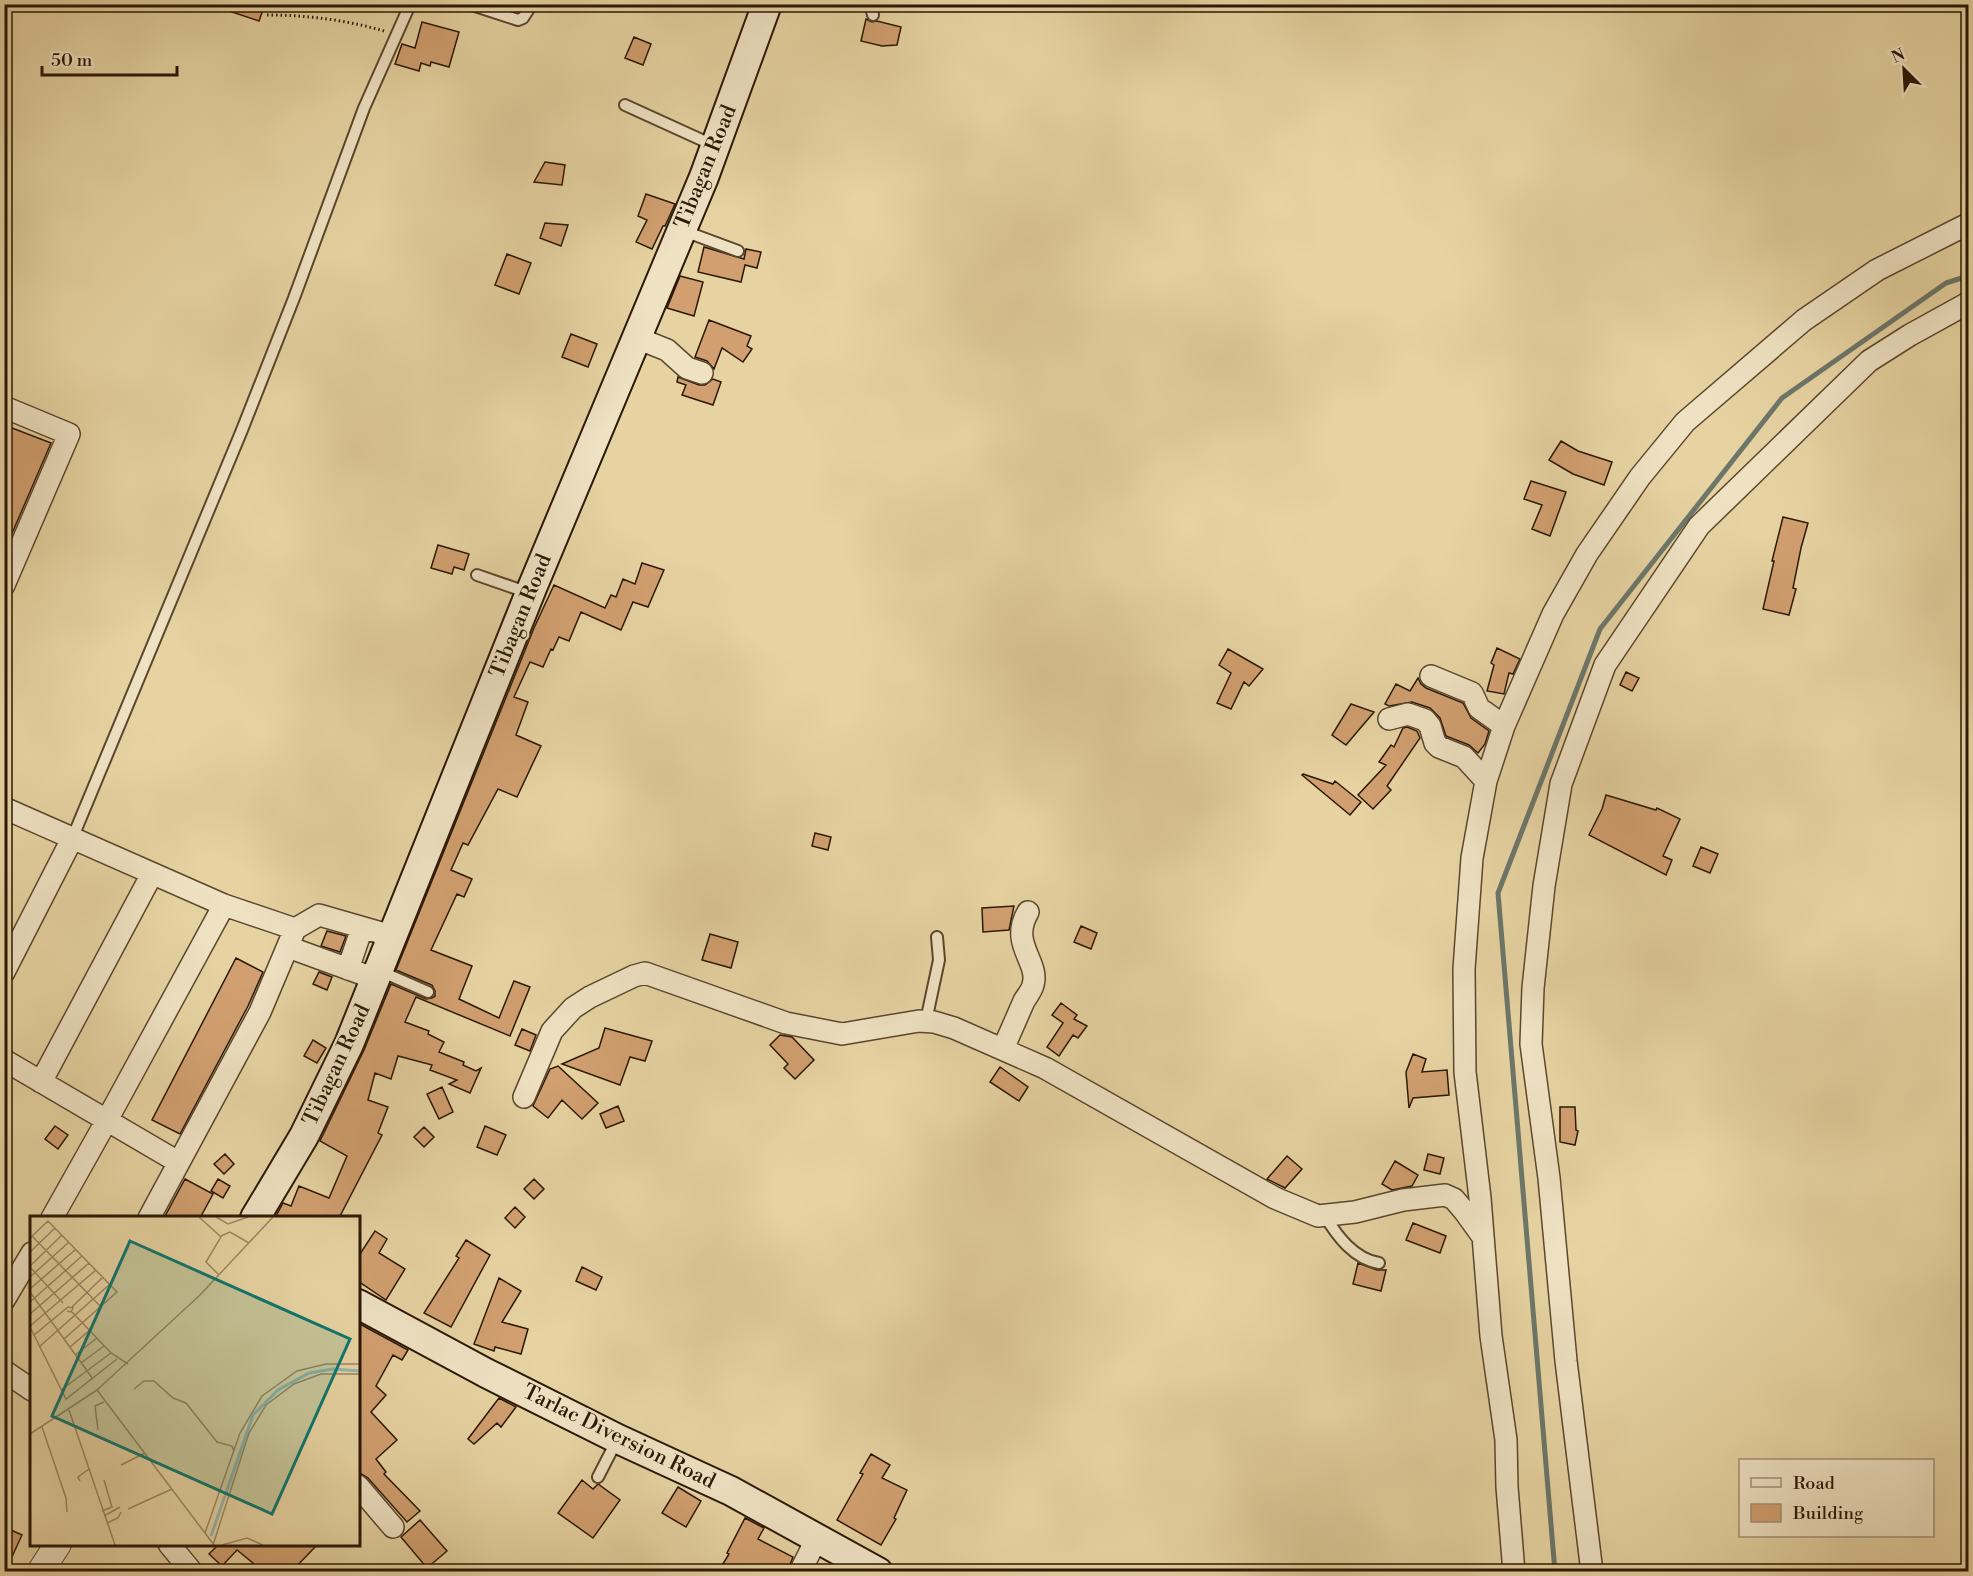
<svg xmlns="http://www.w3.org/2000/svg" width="1973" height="1576" viewBox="0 0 1973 1576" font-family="'Libre Bodoni',serif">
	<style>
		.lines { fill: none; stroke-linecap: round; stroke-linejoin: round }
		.stream { stroke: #6c776a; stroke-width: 5 }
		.building { fill: #d2a070; stroke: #2b1806; stroke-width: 1.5 }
		.service-casing { stroke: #5a472d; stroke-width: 14 }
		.minor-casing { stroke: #5a472d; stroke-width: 24 }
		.tertiary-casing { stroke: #5a472d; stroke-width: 28 }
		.secondary-casing { stroke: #2b1806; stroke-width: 32 }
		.path { stroke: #2b1806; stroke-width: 3; stroke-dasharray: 1.5 3; stroke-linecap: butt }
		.service { stroke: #efe2c3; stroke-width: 10 }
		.minor { stroke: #efe2c3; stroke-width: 21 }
		.tertiary { stroke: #efe2c3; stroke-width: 26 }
		.secondary { stroke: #efe2c3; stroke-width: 28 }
		.labels { text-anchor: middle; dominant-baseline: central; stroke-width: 4.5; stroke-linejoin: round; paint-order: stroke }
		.street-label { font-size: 21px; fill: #2b1806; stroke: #efe2c3 }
		.inset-river { fill: none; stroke: #98b6ad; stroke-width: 3 }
		.inset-road { fill: none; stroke: #9c8864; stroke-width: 1.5 }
		.view { fill: #0f766e; fill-opacity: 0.15; stroke: #0f766e; stroke-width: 3 }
		.inset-edge { fill: none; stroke: #2b1806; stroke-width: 3 }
	</style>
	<rect width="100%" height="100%" fill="#e7d3a2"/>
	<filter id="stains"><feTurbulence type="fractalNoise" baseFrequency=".00333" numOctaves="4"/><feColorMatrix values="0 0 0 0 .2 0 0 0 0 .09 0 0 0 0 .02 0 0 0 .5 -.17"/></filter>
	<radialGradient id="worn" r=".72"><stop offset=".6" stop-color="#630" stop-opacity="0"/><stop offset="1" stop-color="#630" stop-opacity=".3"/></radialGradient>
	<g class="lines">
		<path class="stream" d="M1555,1572L1498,893L1600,629L1782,398L1946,283L1968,276"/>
	</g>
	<path class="building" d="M217,4H265L259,21L217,7Z
		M866,19L872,22L877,21L901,27L897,45L882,46L861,41Z
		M422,22L459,32L449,67L431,62L430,66L421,63L419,71L395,64L402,44L415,48Z
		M634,37L651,44L643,65L625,58Z
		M545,162L565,165L562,185L534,182Z
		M646,194L675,204L665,226H663L652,249L636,242L647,220L638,216Z
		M545,223L568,225L561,246L540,238Z
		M704,247L744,259L746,249L761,252L757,268L745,265L741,282L698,272Z
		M507,254L531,263L519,294L495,285Z
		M680,276L703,282L694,316L667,308Z
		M709,320L751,336L747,346L752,349L743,362L722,348L714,369L707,361L695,357Z
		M571,334L597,344L588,367L562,357Z
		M678,377L699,385H705L713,379L721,382L713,405L682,395L686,385L677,382Z
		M12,428L51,443L4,552V446Z
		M1561,441L1578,451L1612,462L1604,485L1573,474L1549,460Z
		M1531,481L1566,492L1550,536L1532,529L1542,505L1524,499Z
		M1783,517L1808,523L1801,548L1793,588L1796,589L1789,615L1763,609L1774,561H1772Z
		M438,545L469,554L464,570L454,567L452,574L431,568Z
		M642,563L664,570L648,607L633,602L621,630L581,612L569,641L559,637L553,650L551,649L543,667L530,662L514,697L528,702L516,735L541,746L517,797L498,789L468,845L463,843L451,870L472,879L464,897L457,894L431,950L472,966L459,999L499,1018L514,981L530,987L510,1036L416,997L405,1022L429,1031L428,1034L444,1042L439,1052L464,1062L463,1065L476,1071L481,1068L470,1093L449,1084L457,1080L430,1070L432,1065L398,1056L391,1079L375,1073L368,1100L388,1107L378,1133L382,1135L339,1218H275L283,1203L291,1206L299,1186L329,1198L347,1156L320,1141L364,1050L391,984L426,999L432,998L435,996V991L432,985L396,970L534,628L554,585L605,608L611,595L616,597L623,579L635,584Z
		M1497,648L1520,659L1513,674L1509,673L1504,694L1487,691L1494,665L1491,663Z
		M1228,649L1263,669L1249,686L1244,682L1231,709L1217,703L1231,673L1219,665Z
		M1626,672L1639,678L1632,691L1620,685Z
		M1418,678L1421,684L1426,688L1463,703L1471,718L1489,731L1485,744L1478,753L1469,745L1446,736L1440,718L1430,708L1412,702L1389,706L1385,704L1396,684L1410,691Z
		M1351,704L1374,712L1346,745L1332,735Z
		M1407,727L1417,731L1420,738L1387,786L1391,790L1373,809L1358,795L1386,765L1379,762L1391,745L1394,747L1403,728Z
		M1303,774L1333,784L1335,781L1361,802L1350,815L1302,775Z
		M1606,795L1656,810L1657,808L1680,819L1663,856L1672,860L1666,875L1589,835L1602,809Z
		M815,833L831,837L828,850L812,846Z
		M1701,847L1718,854L1710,873L1693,866Z
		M1014,906L1009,930L983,932L982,908Z
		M1081,926L1097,933L1091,949L1074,942Z
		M327,931L346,936L340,952L321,946Z
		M710,934L738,942L731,968L702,960Z
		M236,958L263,972L248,1006L180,1134L152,1120Z
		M319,972L332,977L327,990L313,984Z
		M1061,1003L1077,1015L1074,1019L1087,1026L1078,1038L1073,1035L1059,1056L1047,1047L1063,1023L1052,1015Z
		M605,1028L652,1041L645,1061L630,1057L620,1085L562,1064L599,1048Z
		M522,1029L536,1035L530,1051L515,1045Z
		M780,1035L792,1037L814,1060L795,1079L784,1068L788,1064L770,1045Z
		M313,1040L326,1048L317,1063L304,1056Z
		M1413,1054L1426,1059L1422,1072L1447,1070L1449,1095L1413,1098L1409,1108L1406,1072Z
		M558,1066L598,1103L582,1119L562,1100L548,1118L533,1106L550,1069Z
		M1000,1067L1028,1087L1019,1101L990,1082Z
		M442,1087L453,1112L439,1119L427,1094Z
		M618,1106L624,1121L606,1128L600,1114Z
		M1560,1107H1575L1576,1130L1578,1131L1575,1145L1560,1142Z
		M55,1126L68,1135L58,1149L45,1139Z
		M485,1126L506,1135L497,1155L477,1147Z
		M424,1127L434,1137L424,1147L414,1137Z
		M225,1154L234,1164L224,1174L214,1164Z
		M1428,1154L1444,1158L1440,1174L1424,1170Z
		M1287,1156L1302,1169L1285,1188L1267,1179Z
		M1395,1161L1418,1175L1412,1186L1392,1190L1382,1184Z
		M185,1179L213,1194L200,1218H164Z
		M218,1179L230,1186L223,1198L211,1191Z
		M534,1179L544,1189L534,1199L524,1189Z
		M515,1207L525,1217L515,1228L505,1218Z
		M1413,1223L1446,1236L1440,1253L1406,1240Z
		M375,1231L387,1239L379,1253L405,1269L386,1300L358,1281V1257Z
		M466,1240L490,1255L451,1327L424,1313L459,1258L456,1256Z
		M1358,1263L1377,1270H1386L1381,1291L1353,1284Z
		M582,1267L602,1277L596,1290L576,1281Z
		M499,1278L521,1291L502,1322L528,1329L521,1354L495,1347L494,1351L474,1344Z
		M358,1323L408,1350L402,1360L393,1355L376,1386L386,1395L371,1412L397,1440L376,1459L386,1472L384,1474L420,1511L407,1522L368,1478L358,1472Z
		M499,1398L516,1407L501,1427L497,1423L474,1444L468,1439Z
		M871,1454L890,1465L882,1478L907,1490L894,1518L896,1519L881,1545L837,1520L863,1474L860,1473Z
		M582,1480L593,1489L598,1484L620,1500L593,1538L558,1513Z
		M678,1487L701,1501L686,1527L662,1513Z
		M745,1518L764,1528L758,1539L793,1557L787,1572H718L729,1554L727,1553Z
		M420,1520L447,1551L427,1568L401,1537Z
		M4,1527L22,1535L5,1572H4Z
		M218,1545H317L291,1572H264L237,1550L222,1566L209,1554Z"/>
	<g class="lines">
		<defs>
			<path id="service" d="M469,4L518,20L523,18L532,4
				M870,4L873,15
				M625,105L715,146
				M684,231L738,251
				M477,575L529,593
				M72,839L242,430L294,298L364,108L408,9L413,4
				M380,971L428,992
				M926,1021L939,960L937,937
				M1325,1216C1337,1236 1354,1259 1379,1263
				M598,1477L617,1440"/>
			<path id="minor" d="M637,338L667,350L687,368L702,373
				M4,407L69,434L4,585
				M1431,676L1472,693L1479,708L1504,726
				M1389,719L1408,714L1425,720L1430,726L1435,743L1439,747L1464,757L1486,781
				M4,808L224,905L295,929
				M288,947L376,979
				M348,969L362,928
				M4,972L72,839
				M1003,1049C1010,1033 1017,1017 1024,1001C1027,996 1032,990 1033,985C1040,962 1009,944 1028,912
				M4,1060L178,1162
				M41,1082L152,874
				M524,1097L552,1031L573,1008L590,997L634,976L645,973L786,1023L842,1034L919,1021L934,1022L954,1028L1045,1068L1275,1198L1318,1216L1355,1212L1403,1200L1445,1195L1454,1199L1465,1212L1483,1237
				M52,1218L107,1120L224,905
				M149,1218L260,1012L295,929L319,915L392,936
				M4,1300L32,1253
				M4,1371L32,1390
				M358,1486L393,1527
				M169,1544L192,1572
				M800,1572L817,1538
				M1514,1572L1507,1487L1506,1440L1491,1336L1480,1198L1465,1072L1464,969L1472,858L1486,781L1504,726L1553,614L1587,554L1640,477L1685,422L1804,320L1877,270L1968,224
				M1592,1572L1566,1361L1549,1178L1531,1044L1533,988L1544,886L1561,784L1605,665L1699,526L1869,361L1910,335L1968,303"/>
			<path id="tertiary" d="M40,1572L58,1544"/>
			<path id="secondary" d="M255,1218L304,1136L349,1044L532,588L704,177L767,4
				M358,1304L486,1373L618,1439L731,1491L878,1572"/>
		</defs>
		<use href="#service" class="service-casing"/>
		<use href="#minor" class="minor-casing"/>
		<use href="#tertiary" class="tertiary-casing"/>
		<use href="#secondary" class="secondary-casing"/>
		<path class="path" d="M267,15C307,15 346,20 384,31"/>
		<use href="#service" class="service"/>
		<use href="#minor" class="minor"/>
		<use href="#tertiary" class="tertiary"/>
		<use href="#secondary" class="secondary"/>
	</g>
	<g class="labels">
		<g class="street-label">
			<text transform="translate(706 167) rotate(-68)">Tibagan Road</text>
			<text transform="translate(521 616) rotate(-68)">Tibagan Road</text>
			<text transform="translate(337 1065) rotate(-65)">Tibagan Road</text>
			<text transform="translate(619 1437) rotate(26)">Tarlac Diversion Road</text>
		</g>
	</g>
	<g transform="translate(30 1216)">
		<rect width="330" height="330" fill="#e7d3a2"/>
		<path class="inset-river" d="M181,320L223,199L248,174L279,157L303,153L330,155"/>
		<path class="inset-road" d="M169,1L191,21L176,46L189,59M186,1L198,8L218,1M2,20L71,91M191,20L200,16L219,27M0,22L18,5L87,76L34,123M0,36L25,12M0,50L32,19M0,51L33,87M0,61L39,26M0,73L46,33M0,76L63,163M0,86L52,40M42,91L72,62M42,96L81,137L98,148M0,98L59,47M0,110L66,54M0,111L36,183L87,143M4,119L38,91L43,92L41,96L37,95M9,131L79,69M40,131L60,114M45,139L67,122M51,147L74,130M104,173L114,165H124L143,182L156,187L187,226L202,230L204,236M31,174L81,137M39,194L85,329M12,211L36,282L37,296M68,214L65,190L74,186M0,218L67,174M91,249L115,237M50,265L48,261L59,253M98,293L142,273M72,295L82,291L74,264M74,300L90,291M77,307L88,302L91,296M175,317L210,217L232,180L267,155L296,148H330M183,329L219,217L236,189L264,168L291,158H330M184,329L67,174L170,79L243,1M192,329L217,322L233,329"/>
		<path class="view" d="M100,25L320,123L242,298L22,200Z"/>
		<rect width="330" height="330" class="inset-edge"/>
	</g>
	<rect width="1973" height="1576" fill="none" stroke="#e7d3a2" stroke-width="24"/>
	<rect x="6" y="6" width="1961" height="1564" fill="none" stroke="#2b1806" stroke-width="3"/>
	<rect x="12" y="12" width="1949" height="1552" fill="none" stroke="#2b1806" stroke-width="1.5"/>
	<rect x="1739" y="1459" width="195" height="78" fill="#efe2c3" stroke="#a19177" stroke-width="1.5"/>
	<rect x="1751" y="1478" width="30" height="9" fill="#efe2c3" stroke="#a19177" stroke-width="1.5"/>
	<text x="1793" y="1489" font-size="18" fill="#2b1806">Road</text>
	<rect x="1751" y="1504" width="30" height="18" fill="#d2a070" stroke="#a19177" stroke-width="1.5"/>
	<text x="1793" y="1519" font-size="18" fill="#2b1806">Building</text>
	<g transform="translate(1904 69) rotate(336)" stroke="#efe2c3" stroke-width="4.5" paint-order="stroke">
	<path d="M0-4.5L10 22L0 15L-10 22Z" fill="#2b1806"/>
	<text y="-9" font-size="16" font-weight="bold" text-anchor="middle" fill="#2b1806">N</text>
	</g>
	<path d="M42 66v9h135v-9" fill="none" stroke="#2b1806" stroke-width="3"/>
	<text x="51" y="66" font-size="18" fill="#2b1806" stroke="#efe2c3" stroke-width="4.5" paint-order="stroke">50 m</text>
	<rect width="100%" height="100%" filter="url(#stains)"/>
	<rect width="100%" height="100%" fill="url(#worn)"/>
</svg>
